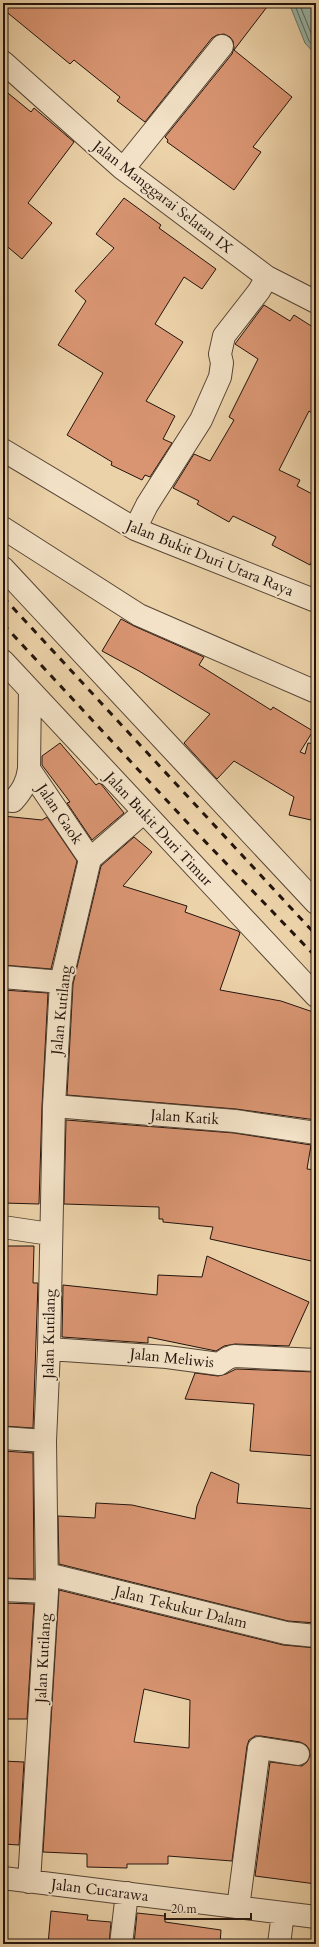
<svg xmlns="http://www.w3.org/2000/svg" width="319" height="1947" viewBox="0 0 319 1947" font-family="Cardo,serif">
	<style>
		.water { fill: #99b7aa; stroke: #6a766b }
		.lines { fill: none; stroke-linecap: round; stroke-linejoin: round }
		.shore { stroke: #5e665c; stroke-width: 1 }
		.building { fill: #d99572; stroke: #23140d; fill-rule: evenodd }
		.minor-casing { stroke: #554434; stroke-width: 24 }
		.minor { stroke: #f3e2c7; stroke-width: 22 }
		.rail { stroke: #23140d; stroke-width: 3; stroke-dasharray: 7 7; stroke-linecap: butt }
		.labels { text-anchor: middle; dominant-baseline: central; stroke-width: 4; stroke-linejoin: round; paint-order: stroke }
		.street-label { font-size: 15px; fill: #23140d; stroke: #f3e2c7 }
	</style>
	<rect width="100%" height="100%" fill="#ecd2a9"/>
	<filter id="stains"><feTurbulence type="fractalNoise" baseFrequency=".005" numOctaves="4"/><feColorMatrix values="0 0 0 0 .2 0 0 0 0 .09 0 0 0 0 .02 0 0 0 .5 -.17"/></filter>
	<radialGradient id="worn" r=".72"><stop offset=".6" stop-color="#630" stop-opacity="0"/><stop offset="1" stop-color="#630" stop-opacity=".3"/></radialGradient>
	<path class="water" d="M289,3H316V55L305,43Z"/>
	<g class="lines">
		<path class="shore" d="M294,3L309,41L316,49
			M299,3L313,38L316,42"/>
	</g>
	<path class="building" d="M3,3H270L234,50L292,97L253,147L261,152L234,190L167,142L168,140L165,137L232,54L234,48L233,41L230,37L224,34L217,35L212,38L145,122L117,101L120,97L74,60L70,64L3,9Z
		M3,89L31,112L34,108L74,142L28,203L52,223L22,259L3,243Z
		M124,198L161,225L159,228L216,269L202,289L184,277L155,324L183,342L146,401L175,416L163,439L172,443L150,477L145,475L142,480L111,465L112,462L67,435L103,373L58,345L86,301L75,291L114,248L96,234Z
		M264,305L290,321L294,315L316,329V416L309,411L279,470L300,480L297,486L316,496V552L310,565L272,545L276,537L233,516L229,522L197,504L199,501L173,488L194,454L210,461L234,420L229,417L258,359L235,344Z
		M121,619L134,626L204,657L199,665L271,710L273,707L313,731L300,752L305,754L308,743L316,744V810L314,809L311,820L289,815L294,797L234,761L217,779L184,743L210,714L139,671L102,651Z
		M60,743L96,785L99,783L101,784L124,813L92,840L67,803L70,802L42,765V756Z
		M3,816L42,820L47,817L77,861L51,969L3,965Z
		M134,837L152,852L123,886L187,906L185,912L238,931L240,933L220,990L281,1001L316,1013V1120L236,1109L67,1095L73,984L101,866Z
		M3,990L48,993L42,1106L39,1204L3,1203V1155H6V1106H3Z
		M66,1120L234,1133L311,1145L307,1169L316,1170V1262L210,1239L213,1227L163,1222V1219H159V1207L64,1204Z
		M3,1246H34L33,1283H38L33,1428L3,1426Z
		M207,1256L309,1302L289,1346L235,1344L224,1346L216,1351L148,1337V1343L62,1337L63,1285L157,1295L158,1275L202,1277Z
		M236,1369L316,1372V1456L250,1451L254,1404L185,1399L195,1373L218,1376L226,1374Z
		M3,1451L33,1453L34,1579L3,1578Z
		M211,1472L239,1484L237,1503L316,1509V1623L288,1621L59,1564L58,1516L95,1518L96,1503L132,1505L195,1519L197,1506Z
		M59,1590L283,1645L316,1648V1884L255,1876L270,1762L302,1766L307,1762L310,1756L309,1749L306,1745L300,1742L261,1736H255L249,1740L247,1746L232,1861L168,1856V1864H127V1868L87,1867V1854L43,1852ZM144,1689L190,1700L189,1748L134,1742Z
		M3,1603L34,1604L27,1719H3Z
		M3,1761L24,1762L19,1845L3,1844Z
		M51,1911L88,1915L87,1920L111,1922L109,1944H48Z
		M137,1913L165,1916V1922L221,1930L220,1944H134Z"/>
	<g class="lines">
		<defs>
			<path id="minor" d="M3,62L123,169L267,277L316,302
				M123,169L222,46
				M3,450L135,529L316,601
				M3,528L139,615L316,692
				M135,529L147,505L201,420L220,377L222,363L220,354L224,336L259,291L267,277
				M3,568L316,903
				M3,661L316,996
				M30,690L29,769L90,859
				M3,800L13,801C22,791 27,783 29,769
				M3,977L61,982
				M54,1106L235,1121L316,1133
				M3,1227L50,1234
				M49,1349L167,1357L219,1364L228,1358L234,1356L316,1360
				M3,1438L45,1441
				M47,1574L286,1633L316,1636
				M3,1590L47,1592
				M3,1878L316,1917
				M29,1882L47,1592L45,1441L49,1349L54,1106L61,982L90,859L143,813
				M238,1908L259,1748L298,1754
				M121,1944L127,1893
				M279,1944L283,1913"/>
		</defs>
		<use href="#minor" class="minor-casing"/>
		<use href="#minor" class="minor"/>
		<path class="rail" d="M3,597L316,935
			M3,624L197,833L316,957"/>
	</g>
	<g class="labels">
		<g class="street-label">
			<text transform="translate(163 197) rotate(38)">Jalan Manggarai Selatan IX</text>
			<text transform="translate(210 558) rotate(22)">Jalan Bukit Duri Utara Raya</text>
			<text transform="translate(60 814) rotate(56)">Jalan Gaok</text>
			<text transform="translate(159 829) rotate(47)">Jalan Bukit Duri Timur</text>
			<text transform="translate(61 1010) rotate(-84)">Jalan Kutilang</text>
			<text transform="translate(185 1117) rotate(4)">Jalan Katik</text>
			<text transform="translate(49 1334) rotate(-89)">Jalan Kutilang</text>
			<text transform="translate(172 1358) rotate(6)">Jalan Meliwis</text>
			<text transform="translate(181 1607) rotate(14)">Jalan Tekukur Dalam</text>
			<text transform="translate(43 1658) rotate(-87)">Jalan Kutilang</text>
			<text transform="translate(100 1890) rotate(7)">Jalan Cucarawa</text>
		</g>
	</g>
	<rect width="319" height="1947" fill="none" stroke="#ecd2a9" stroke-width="16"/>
	<rect x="4" y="4" width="311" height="1939" fill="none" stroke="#23140d" stroke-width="2"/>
	<rect x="8" y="8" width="303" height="1931" fill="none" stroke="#23140d"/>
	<path d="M165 1913v6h86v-6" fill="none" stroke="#23140d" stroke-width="2"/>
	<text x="171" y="1913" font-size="12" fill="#23140d" stroke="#f3e2c7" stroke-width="3" paint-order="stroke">20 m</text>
	<rect width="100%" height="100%" filter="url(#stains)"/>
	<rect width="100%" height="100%" fill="url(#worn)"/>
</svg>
